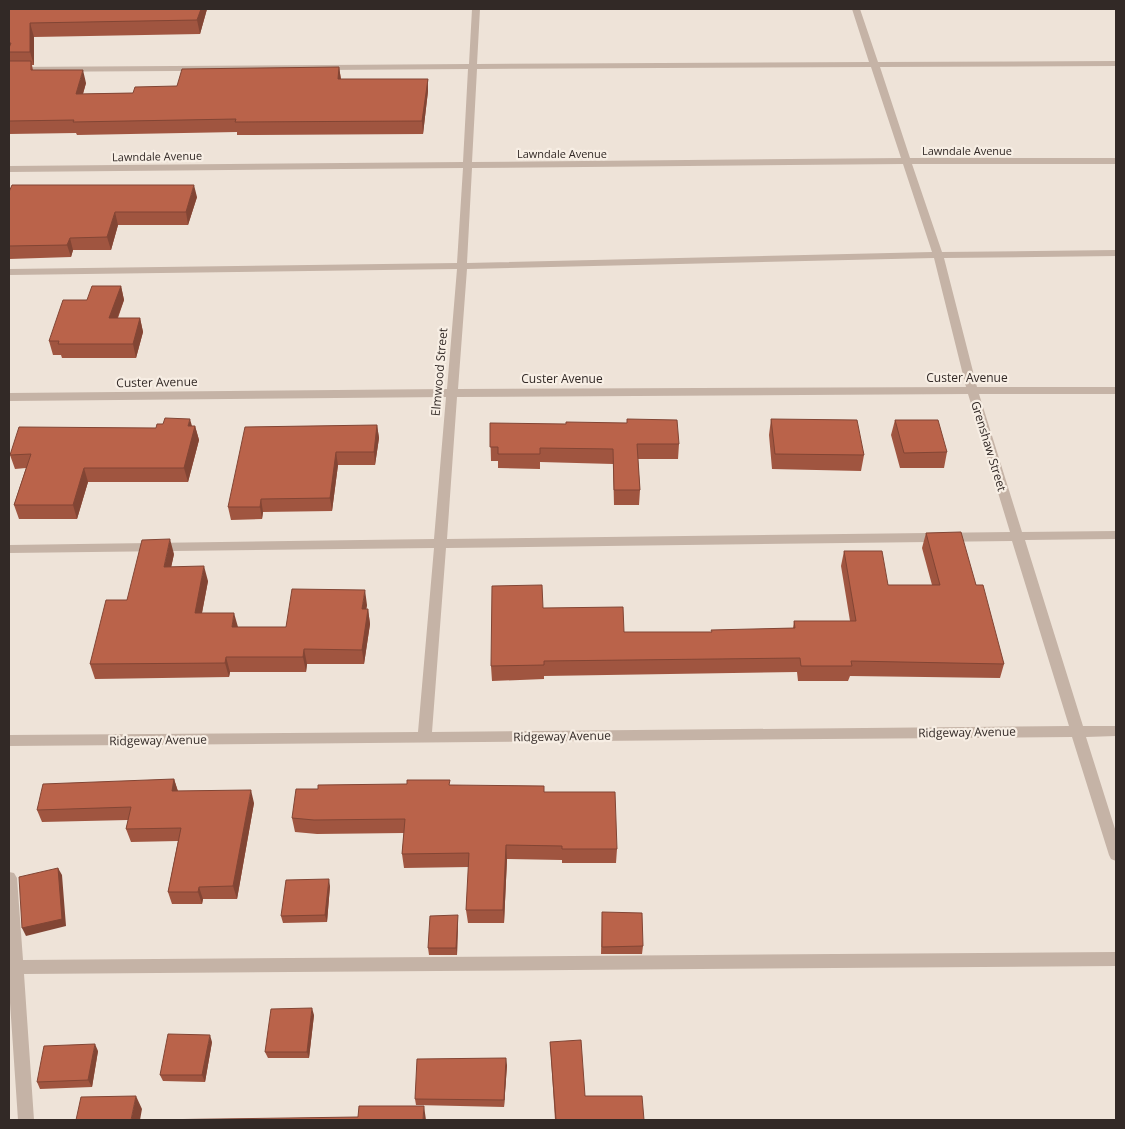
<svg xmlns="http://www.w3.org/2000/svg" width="1125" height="1129" viewBox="0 0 1125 1129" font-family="'Open Sans',sans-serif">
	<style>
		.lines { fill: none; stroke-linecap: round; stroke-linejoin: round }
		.minor { fill: #c5b3a6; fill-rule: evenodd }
		.wall { fill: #a05540 }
		.shaded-wall { fill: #824534 }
		.building { fill: #ba634a; stroke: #824534 }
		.labels { text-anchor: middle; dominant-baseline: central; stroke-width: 4.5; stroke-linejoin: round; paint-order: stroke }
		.far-street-label { font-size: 11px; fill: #322926; stroke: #f7eee4 }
		.street-label { font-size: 12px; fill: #322926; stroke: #f7eee4 }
	</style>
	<rect width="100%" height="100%" fill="#eee3d8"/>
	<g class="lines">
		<path class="minor" d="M472,9H480L477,64L869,62L852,9H860L878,62L1116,61V66L880,67L910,158H1116V164H912L942,252L1116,250V256L944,258L977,387H1116V394H979L1022,532L1116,531V539L1025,540L1083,726H1116V736L1086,737L1116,832V861L1111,859L1109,855L1072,737L9,746V735L418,732L434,548L9,553V545L434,539L446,397L9,401V393L447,389L457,269L9,275V269L457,263L463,168L9,172V166L463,162L468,69L9,72V67L469,64ZM871,67L901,158L472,162L477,69ZM903,164L932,252L467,263L472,168ZM934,258L966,387L458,389L467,269ZM968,394L1010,532L447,539L457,397ZM1012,541L1069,726L432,732L446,548Z
			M9,872L14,873L17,878L23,960L1116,952V966L24,974L34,1120H18L9,988Z"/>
	</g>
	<path class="wall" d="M9,9H207L200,34L34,37V65H32L33,70L86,83L83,94L133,93L177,86L339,67L341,79H428V91L423,134L237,135V132L77,135L76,133L9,134Z
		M9,192L197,197L188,225H118L111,250H73L71,257L9,259Z
		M121,286L124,300L118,318H140L143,332L136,358H62L61,355H53L49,341L87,300Z
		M771,419L864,455L861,471L772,469L769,435Z
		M895,420L947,452L944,468H900L891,435Z
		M490,423L679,444L678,459H638L640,490L639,505H614L613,464L540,462V469L498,468V461H491Z
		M377,425L379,438L375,465H338L332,511L263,512L262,519L231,520L228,507Z
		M195,426L199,440L188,482H88L77,519H19L14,505L26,468L15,469L10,455L156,428Z
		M926,533L976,585L1004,664L1000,678L850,676L848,681H798L797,672L544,676V679L492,681L491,666L543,608L624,632H711L793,628L794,621H850L841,566L844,551L888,585H932L922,548Z
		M174,554L171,567L208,581L202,613L238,627H286L367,605L366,609H368L370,624L364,664H307L306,672H230L229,677L95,679L90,664L127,600Z
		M174,779L178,791L254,803L237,899H203L202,904H172L168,892L178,841L131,842L126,829L128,820L42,822L37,810Z
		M450,785L544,792L617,849L616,863H562V860L507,859L504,923H468L466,910L469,867L404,868L402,854L404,833L317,834L295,832L292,818L318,789Z
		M330,886L327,922L283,923L281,916Z
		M602,912L643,946L642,954H601Z
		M458,922L457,955H429L428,948Z
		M314,1015L309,1058H268L265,1052Z
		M212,1042L205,1082L163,1081L160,1075Z
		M550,1042L585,1096L644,1120H555Z
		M98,1051L92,1087L40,1089L37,1082Z
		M507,1065L504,1107L416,1105L415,1099Z"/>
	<path class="shaded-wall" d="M201,9H207L200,34L197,20Z
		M30,23L34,37V65L30,52Z
		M339,67L341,80L338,79Z
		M83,70L86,83L79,107L76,94Z
		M428,79V91L423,134L422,121Z
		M194,185L197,197L188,225L186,212Z
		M115,212L118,225L111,250L107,237Z
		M70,238L73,250L71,257L67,245Z
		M121,286L124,300L112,332L109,318Z
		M140,318L143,332L136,358L133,344Z
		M190,419L194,433L195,426L199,440L188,482L184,468L188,426Z
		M377,425L379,438L375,465L374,452Z
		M336,452L338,465L332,511L330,498Z
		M84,468L88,482L77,519L73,505Z
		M261,499L263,512L262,519L260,507Z
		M170,539L174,554L168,582L164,567Z
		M204,566L208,581L199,628L195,613Z
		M365,590L367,605L364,624L362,609Z
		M368,609L370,624L364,664L362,650Z
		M234,613L238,627H232Z
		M304,649L307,664L306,672L303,657Z
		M226,657L230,672L229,677L225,663Z
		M174,779L178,792L172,791Z
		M251,790L254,803L237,899L233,886Z
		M506,845L507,859L504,923L503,910Z
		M58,868L62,875L66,926L26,936L22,928Z
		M329,879L330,886L327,922L325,915Z
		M199,887L203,899L202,904L198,892Z
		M458,915V922L457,955L456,948Z
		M312,1008L314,1015L309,1058L307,1052Z
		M210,1035L212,1042L205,1082L202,1075Z
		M95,1044L98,1051L92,1087L88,1080Z
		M506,1058L507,1065L504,1107V1100Z
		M136,1096L142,1109L140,1120H131Z
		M424,1106L426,1120H423Z"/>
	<path class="building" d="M9,9H30V10L31,9H201L197,20L30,23V52H9V48L11,43H9Z
		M9,61H31V70H83L76,94L133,93L135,87L177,86L182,69L339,67L338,79H428L422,121L235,122L236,119L73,122L74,120L9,121Z
		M12,185H194L186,212H115L107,237L70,238L67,245L9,246V192Z
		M92,286H121L109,318H140L133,344H58L59,341H49L63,300H87Z
		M165,418L190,419L188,426H195L184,468H84L73,505H14L31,454L10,455L19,427L156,428L157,424H163Z
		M627,419L677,420L679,444H637L640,490H614L613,449L540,448V454H498V447H490V423L566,424V422L627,423Z
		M771,419L857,420L864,455L775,454Z
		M895,420H938L947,452L904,453Z
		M377,425L374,452H336L330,498L261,499L260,507H228L245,427Z
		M961,532L976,585H983L1004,664L851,661L852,666H801L800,658L544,661V665L491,666L492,586L542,585L543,608L623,607L624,632H712L711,630L795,628L794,621H856L844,551H882L888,585H940L926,533Z
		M170,539L164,567L204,566L195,613H234L232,627H286L292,589L365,590L362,609H368L362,650L304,649L303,657H226L225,663L90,664L106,600H127L142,540Z
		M174,779L172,791L251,790L233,886L199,887L198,892H168L181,828L126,829L131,807L37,810L43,784Z
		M407,780H450L449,785L544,786V792H615L617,849H562V846L506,845L503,910H466L469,853L402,854L405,819L314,820L292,818L296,789H318V785L407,784Z
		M58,868L62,919L22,928L19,877Z
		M329,879L325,915L281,916L286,880Z
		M602,912L642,913L643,946L602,947Z
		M458,915L456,948H428L430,916Z
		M312,1008L307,1052H265L271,1009Z
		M168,1034L210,1035L202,1075H160Z
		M581,1040L585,1096H642L644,1120H556L550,1042Z
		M95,1044L88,1080L37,1082L44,1046Z
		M506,1058L504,1100L415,1099L417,1059Z
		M136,1096L131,1120H76L81,1097Z
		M359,1106H424L423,1120H148L358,1117Z"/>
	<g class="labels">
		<g class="far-street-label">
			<text x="967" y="150">Lawndale Avenue</text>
			<text x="562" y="153">Lawndale Avenue</text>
			<text transform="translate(157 156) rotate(-1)">Lawndale Avenue</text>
		</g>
		<g class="street-label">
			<text transform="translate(439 372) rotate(-85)">Elmwood Street</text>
			<text x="967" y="377">Custer Avenue</text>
			<text x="562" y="378">Custer Avenue</text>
			<text transform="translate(157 382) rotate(-1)">Custer Avenue</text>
			<text transform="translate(989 446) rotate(73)">Grenshaw Street</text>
			<text transform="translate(967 732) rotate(-1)">Ridgeway Avenue</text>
			<text transform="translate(562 736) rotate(-1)">Ridgeway Avenue</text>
			<text transform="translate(158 740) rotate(-1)">Ridgeway Avenue</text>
		</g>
	</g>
	<rect width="1125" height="1129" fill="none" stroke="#322926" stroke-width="20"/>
</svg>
